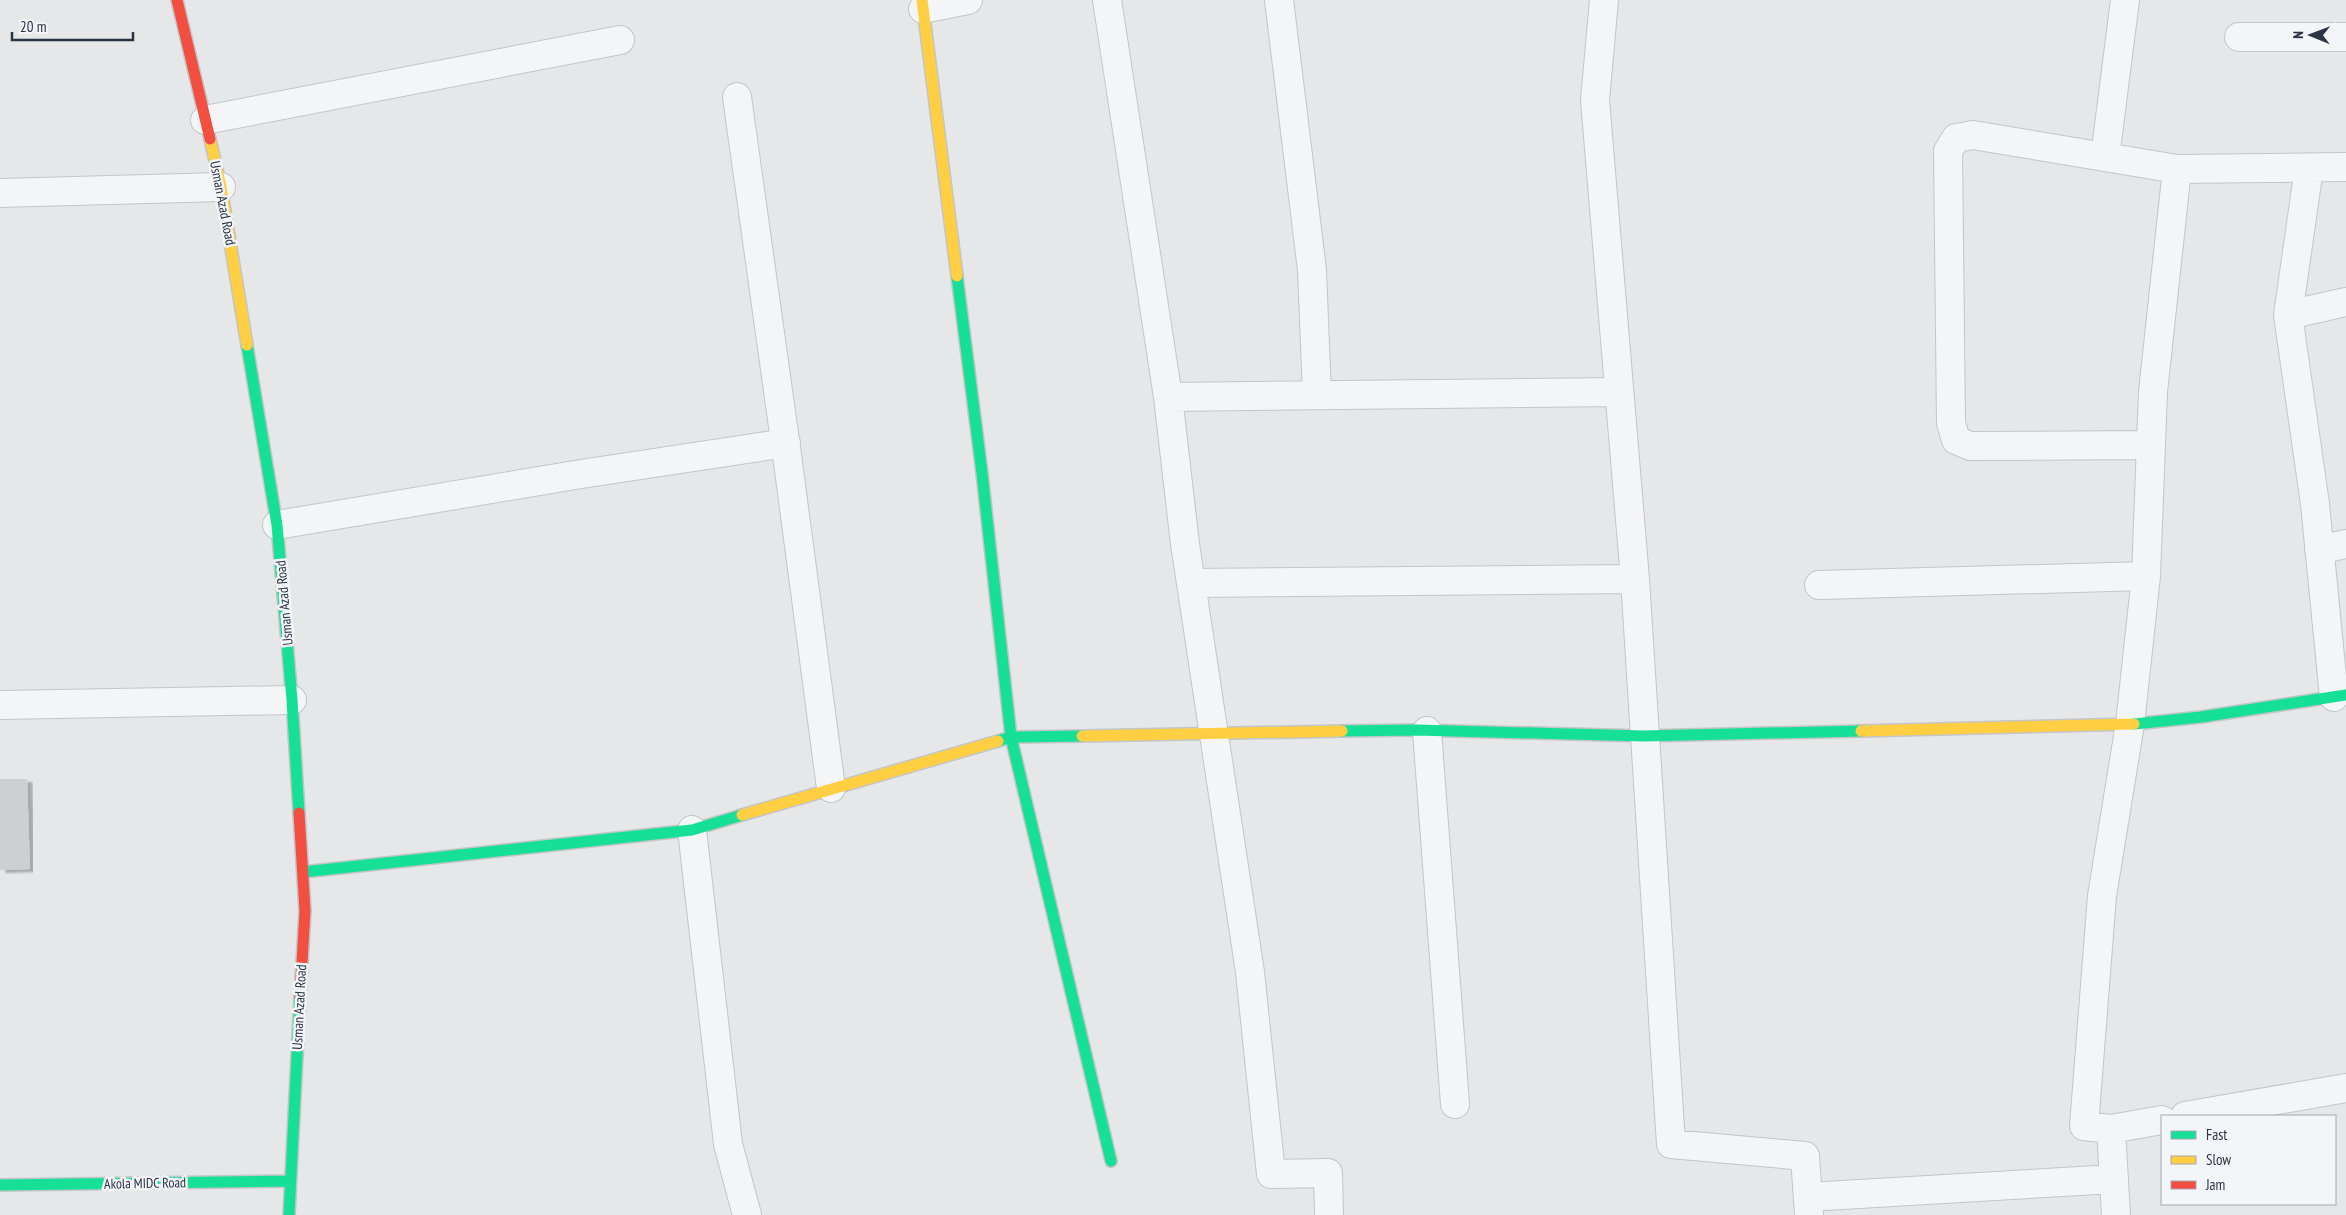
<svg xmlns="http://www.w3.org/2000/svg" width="2346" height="1215" viewBox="0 0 2346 1215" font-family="'PT Sans Narrow',sans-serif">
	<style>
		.building { fill: #cdcfd1; filter: url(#shadow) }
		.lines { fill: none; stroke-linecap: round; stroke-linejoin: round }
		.street-casing { stroke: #c3c5c7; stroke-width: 30 }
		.fast-casing { stroke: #c3c5c7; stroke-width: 14 }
		.slow-casing { stroke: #c3c5c7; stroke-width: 14 }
		.jam-casing { stroke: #c3c5c7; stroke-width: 14 }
		.street { stroke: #f4f5f6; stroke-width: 28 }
		.fast { stroke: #16e098; stroke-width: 11 }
		.slow { stroke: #ffcf43; stroke-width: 11 }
		.jam { stroke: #f24e42; stroke-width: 11 }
		.labels { text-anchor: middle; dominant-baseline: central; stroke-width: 5; stroke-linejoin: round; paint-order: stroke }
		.street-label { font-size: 14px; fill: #2b3443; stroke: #f3f5f8 }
	</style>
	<defs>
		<filter id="shadow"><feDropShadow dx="5.5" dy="3" stdDeviation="1" flood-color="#0004"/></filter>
	</defs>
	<rect width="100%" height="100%" fill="#e5e7e9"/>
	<path class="building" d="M0,779H27L30,869L0,870Z"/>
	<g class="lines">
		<defs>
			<path id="street" d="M1107,0L1168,397L1185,544L1250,972L1271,1174L1328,1173L1329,1215
				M1279,0L1312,270L1317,395
				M1604,0L1595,100L1635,579L1671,1144L1805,1156L1809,1215
				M923,9L968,0
				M2239,37H2346
				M737,97L787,455L831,788
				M205,120L620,40
				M2105,157L2125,0
				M2309,168L2288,315L2315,504L2334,697
				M0,193L221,187
				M2288,315L2346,302
				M1168,397L1619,392
				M2151,445L1970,446L1956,440L1951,423L1948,151L1956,138L1973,135L2177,169L2346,167
				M277,525L581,474L786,443
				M2319,550L2346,544
				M1191,583L1635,579
				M1819,585L2146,576
				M0,705L292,700
				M1427,731L1455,1104
				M692,830L728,1144L747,1215
				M2185,1116L2346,1088
				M2111,1129L2162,1120
				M1808,1197L2114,1179
				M2116,1215L2111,1129L2084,1126L2102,896L2130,724L2146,576L2153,392L2177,169"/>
			<path id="fast" d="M957,276L982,473L1011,737L998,741
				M247,345L277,525L292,700L299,813
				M2134,724L2201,717L2346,695
				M1342,731L1416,730L1644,736L1861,731
				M1082,736L1011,737L1111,1161
				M303,872L692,830L742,815
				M0,1185L289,1181
				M289,1215L300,997"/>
			<path id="slow" d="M922,0L957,276
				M210,139L221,187L247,345
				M1861,731L2134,724
				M1082,736L1342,731
				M742,815L998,741"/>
			<path id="jam" d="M177,0L210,139
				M299,813L305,911L300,997"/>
		</defs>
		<use href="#street" class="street-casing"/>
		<use href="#fast" class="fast-casing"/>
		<use href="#slow" class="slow-casing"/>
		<use href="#jam" class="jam-casing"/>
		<use href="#street" class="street"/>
		<use href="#fast" class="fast"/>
		<use href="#slow" class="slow"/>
		<use href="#jam" class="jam"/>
	</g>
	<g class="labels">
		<g class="street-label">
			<text transform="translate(223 203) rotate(79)">Usman Azad Road</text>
			<text transform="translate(284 603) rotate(-95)">Usman Azad Road</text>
			<text transform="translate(299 1007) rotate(-87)">Usman Azad Road</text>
			<text transform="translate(145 1183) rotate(-1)">Akola MIDC Road</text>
		</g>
	</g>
	<rect x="2161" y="1115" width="175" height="90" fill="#f3f5f8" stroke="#a3a8b0"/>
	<rect x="2171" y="1131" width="25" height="8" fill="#16e098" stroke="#a3a8b0"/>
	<text x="2206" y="1140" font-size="15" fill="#2b3443">Fast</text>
	<rect x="2171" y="1156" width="25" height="8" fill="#ffcf43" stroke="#a3a8b0"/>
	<text x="2206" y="1165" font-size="15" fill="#2b3443">Slow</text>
	<rect x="2171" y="1181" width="25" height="8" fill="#f24e42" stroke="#a3a8b0"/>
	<text x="2206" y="1190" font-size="15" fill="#2b3443">Jam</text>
	<g transform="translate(2311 35) rotate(271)" stroke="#f3f5f8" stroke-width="4" paint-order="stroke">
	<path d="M0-4L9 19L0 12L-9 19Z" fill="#2b3443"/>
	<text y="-8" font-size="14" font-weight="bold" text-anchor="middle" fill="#2b3443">N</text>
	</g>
	<path d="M12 32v8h121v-8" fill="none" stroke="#2b3443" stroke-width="2.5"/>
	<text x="20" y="32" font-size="15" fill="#2b3443" stroke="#f3f5f8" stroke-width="4" paint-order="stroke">20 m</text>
</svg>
